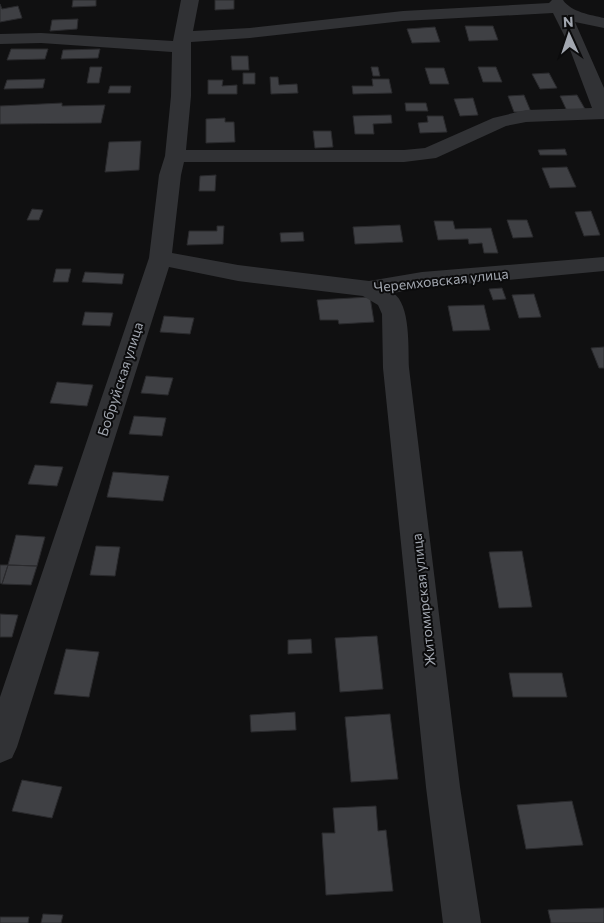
<svg xmlns="http://www.w3.org/2000/svg" width="604" height="923" viewBox="0 0 604 923" font-family="Commissioner,sans-serif">
	<style>
		.building { fill: #3f4044; stroke: #2a2a2d }
		.lines { fill: none; stroke-linecap: round; stroke-linejoin: round }
		.minor { fill: #313235; fill-rule: evenodd }
		.labels { text-anchor: middle; dominant-baseline: central; stroke-width: 4; stroke-linejoin: round; paint-order: stroke }
		.street-label { font-size: 14px; fill: #a2a7b0; stroke: #0b0b0c }
	</style>
	<rect width="100%" height="100%" fill="#101011"/>
	<path class="building" d="M73,0H96V6L72,7Z
		M215,0H234V9L215,10Z
		M0,4L2,9L18,6L22,18L0,22Z
		M78,19L77,29L50,31L52,20Z
		M465,26H493L498,40L469,41Z
		M435,27L440,42L412,43L407,29Z
		M11,49H48L45,59L7,60Z
		M100,49L98,58L61,59L63,50Z
		M231,56H248L249,70H232Z
		M90,67H102L99,83H87Z
		M371,67H378L380,76H373Z
		M478,67H496L502,82H483Z
		M425,68H444L449,84H430Z
		M243,73H255V84H243Z
		M549,73L557,88L540,89L532,74Z
		M270,77H278L279,85L297,84L298,93L271,94Z
		M45,79L43,88L4,89L7,80Z
		M372,79H389L392,93L353,94L352,86H373Z
		M208,80H223L222,86L237,85V94H208Z
		M110,86H131L130,93H108Z
		M524,95L531,112H514L508,96Z
		M577,95L585,109L567,111L560,96Z
		M473,98L478,115L460,116L454,99Z
		M62,103V106L105,105L101,123L0,124V106Z
		M405,103H426L428,111H406Z
		M391,115L392,123L373,124L374,134H355L353,116Z
		M427,116H443L447,132L420,133L418,123L428,122Z
		M225,118V122H234L235,142L206,143V119Z
		M313,131H331L333,147L315,148Z
		M141,141L139,170L105,172L109,142Z
		M565,149L567,155H540L538,150Z
		M567,167L576,187L550,188L542,168Z
		M216,175L215,191H199L200,176Z
		M32,209L43,210L39,220H27Z
		M591,211L600,235L584,236L575,212Z
		M507,220H527L533,237L513,238Z
		M434,221H453L455,229L491,228L498,253H484L482,243L469,244L468,239L438,240Z
		M400,225L403,242L355,244L353,227Z
		M217,226H224L223,244L187,245L189,231H217Z
		M303,232L304,241L281,242L280,233Z
		M56,269H71L68,282H53Z
		M85,272L124,274L122,284L82,282Z
		M502,288L506,299L493,300L489,289Z
		M534,294L541,317L519,318L512,295Z
		M370,297L374,322L339,324L338,320H320L317,300Z
		M484,305L490,330L453,331L448,306Z
		M85,312L113,313L110,326L82,325Z
		M164,316L194,318L190,334L160,332Z
		M604,347V368H599L591,348Z
		M146,376L173,378L168,395L141,393Z
		M57,382L93,385L87,406L50,403Z
		M134,416L166,418L162,436L129,434Z
		M35,465L63,467L57,486L28,484Z
		M113,472L169,476L163,501L107,497Z
		M16,535L45,537L37,566L8,565Z
		M96,546L120,547L115,576L90,575Z
		M522,551L532,607L499,608L489,552Z
		M0,565H8L2,584L0,583Z
		M8,565L37,566L31,585L2,584Z
		M0,614L18,615L12,637H0Z
		M377,636L383,689L340,692L335,638Z
		M311,639L312,653L288,654V640Z
		M66,649L99,652L89,697L54,694Z
		M509,673H562L567,697H513Z
		M295,712L296,730L251,732L250,715Z
		M390,714L398,779L351,782L345,717Z
		M22,780L62,787L52,818L12,811Z
		M572,801L583,845L526,849L517,805Z
		M376,806L378,831L386,830L393,891L326,895L322,833H335L333,808Z
		M604,908V923H551L548,910Z
		M43,914L63,915L61,923H41Z
		M0,917H29L28,923H0Z"/>
	<g class="lines">
		<path class="minor" d="M181,0H199L193,31L250,28L403,11L549,3L552,0H563C571,12 591,15 604,18V28L575,22L604,88V119L526,122L506,126L436,158L404,162H184L181,175L172,253L238,265L369,281L422,272L604,257V271L422,288L393,293C411,304 408,349 409,368L460,787L481,923H443L426,787L383,368L382,314L378,305L363,296L238,281L169,267L17,747L12,758L0,763V697L149,258L159,175L165,156L171,96L172,52L41,43L0,44V34L41,33L173,41ZM553,13L566,39L592,108L526,110L493,118L425,148L404,150H186L191,96V42L250,38L403,21Z"/>
	</g>
	<g class="labels">
		<g class="street-label">
			<text transform="translate(441 280) rotate(-6)">Черемховская улица</text>
			<text transform="translate(120 379) rotate(-72)">Бобруйская улица</text>
			<text transform="translate(423 600) rotate(-96)">Житомирская улица</text>
		</g>
	</g>
	<g transform="translate(569 35) rotate(357)" stroke="#0b0b0c" stroke-width="4" paint-order="stroke">
	<path d="M0-4L9 19L0 12L-9 19Z" fill="#a2a7b0"/>
	<text y="-8" font-size="14" font-weight="bold" text-anchor="middle" fill="#a2a7b0">N</text>
	</g>
</svg>
